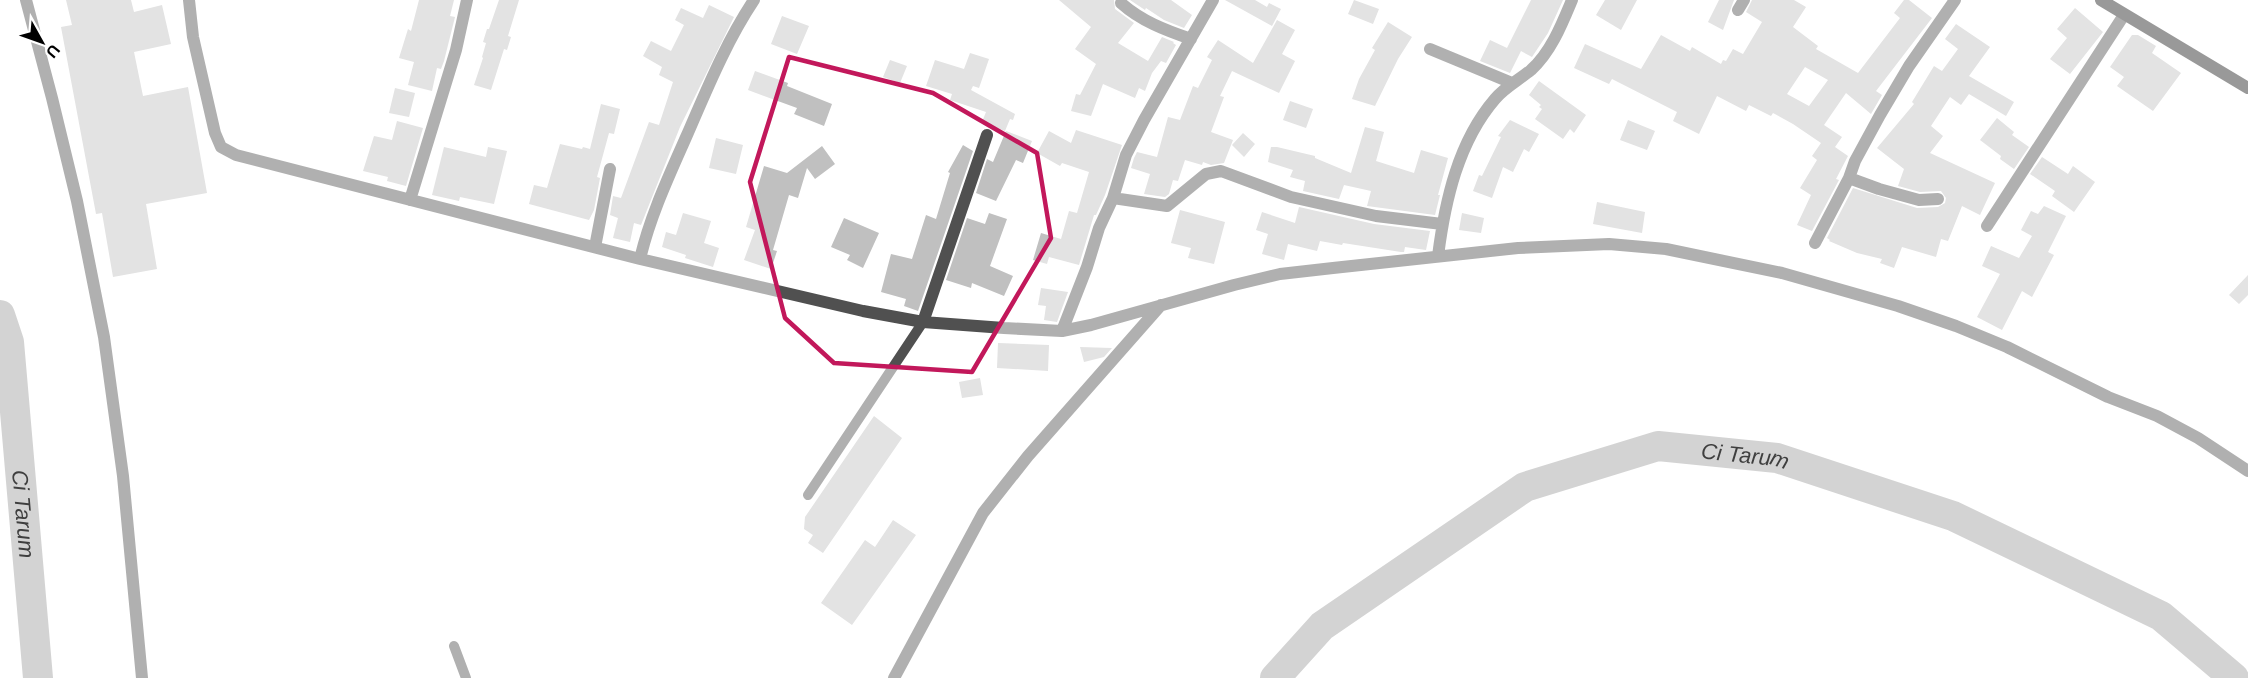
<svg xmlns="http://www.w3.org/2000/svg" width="2248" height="678" viewBox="0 0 2248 678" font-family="Helvetica,sans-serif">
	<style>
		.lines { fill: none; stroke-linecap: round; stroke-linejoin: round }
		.river { stroke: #9e9e9e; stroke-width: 30 }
		.building { fill: #c0c0c0; fill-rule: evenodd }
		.service { stroke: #505050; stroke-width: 10 }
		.minor { stroke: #505050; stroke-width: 12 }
		.secondary { stroke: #1d1d1d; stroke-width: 12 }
		.marked { fill: none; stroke: #c2185b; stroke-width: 4.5; stroke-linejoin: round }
		.labels { text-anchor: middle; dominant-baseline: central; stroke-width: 4.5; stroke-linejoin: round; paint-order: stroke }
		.water-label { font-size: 22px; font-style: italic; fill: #3f3f3f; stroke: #fff }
	</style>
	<rect width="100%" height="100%" fill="#fff"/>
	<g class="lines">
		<g class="river">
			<path id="s1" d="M0,315L9,342L38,678"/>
			<path id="s2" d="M1275,678L1322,626L1525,487L1658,446L1777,458L1953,516L2161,616L2234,678"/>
		</g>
	</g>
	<path class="building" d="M66,0H131L134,12L162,5L171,44L134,52L143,96L188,87L207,193L146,204L157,269L113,277L102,213L96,214L61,27L72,25Z
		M419,0H454L450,16L455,17L444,61L441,69L437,68L432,91L408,85L414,62L399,58L408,29L411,31Z
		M499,0H519L508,36L511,37L507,50L504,49L491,90L474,85L483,58L482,57L486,43L483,42L487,29H489Z
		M1059,0H1114L1115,9L1134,23L1118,43L1148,61L1162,37L1174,42L1173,43L1176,45L1166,63L1161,61L1152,73L1145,91L1139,88L1135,98L1103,84L1091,116L1071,111L1076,94L1080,95L1096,64L1075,49L1091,27Z
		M1130,0H1171L1192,15L1184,28L1164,20L1146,8L1145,10Z
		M1225,0H1255L1267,7L1269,3L1281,9L1272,26Z
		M1354,0L1379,9L1373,24L1348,14Z
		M1531,0H1563L1548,33L1532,57L1521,51L1510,73L1480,61L1490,40L1507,48Z
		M1605,0H1637L1621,30L1596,15Z
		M1719,0H1734L1723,30L1708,22Z
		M1752,0H1794L1806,7L1793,27L1818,46L1816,49L1858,73L1900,18L1894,13L1904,0H1909L1932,18L1876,91L1882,95L1871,114L1846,93L1824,125L1842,137L1835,147L1848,156L1836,179L1839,180L1812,231L1797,225L1811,195L1800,188L1817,160L1812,156L1821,143L1793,124L1773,113L1771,116L1749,105L1746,111L1717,96L1699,134L1673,121L1677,112L1612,79L1609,84L1574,68L1585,44L1641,69L1661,35L1690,51L1692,47L1721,64L1723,60L1726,61L1733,49L1743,54L1762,22L1746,12ZM1805,67L1828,80L1809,106L1787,94Z
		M709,5L734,17L680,127L641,225L634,223L630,242L613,238L618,218L610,215L613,196L621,198L649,122L659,125L673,82L659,75L662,67L643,56L651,41L671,51L684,25L675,20L681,8L703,18Z
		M2075,8L2103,32L2070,74L2050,59L2067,38L2057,29Z
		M782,16L809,26L797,54L771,44Z
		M1277,20L1295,30L1282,54L1295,61L1279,93L1232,71L1220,96L1224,97L1211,132L1233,140L1224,163L1211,165L1203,162L1202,165L1185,160L1178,181L1173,180L1169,194L1165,197L1144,194L1150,174L1131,168L1134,158L1137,152L1157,157L1168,117L1180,120L1193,86L1198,88L1212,60L1207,57L1218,40L1253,63Z
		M1388,22L1412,37L1398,59L1375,106L1352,99L1359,79L1375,50L1372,48Z
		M1956,24L1990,47L1969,76L2014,102L2006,116L1969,94L1961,105L1950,97L1931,126L1943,136L1930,153L1995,183L1980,215L1962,206L1948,241L1941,239L1936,257L1902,247L1894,268L1880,263L1882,259L1857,253L1829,241L1830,240L1827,238L1853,188L1917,208L1938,207L1945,203L1946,198L1941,191L1920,192L1898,186L1904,169L1877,148L1914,104L1912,102L1934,66L1942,71L1958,49L1945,39Z
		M2132,35H2138L2156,46L2152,53L2181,73L2153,111L2117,86L2124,77L2110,67Z
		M970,53L989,59L979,88L973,86L971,90L1015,114L1013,120L1010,119L1005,131L982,122L986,112L950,100L952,94L926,86L935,60L964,69Z
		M890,60L907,66L900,83L883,77Z
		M755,71L788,83L787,86L832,104L824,126L794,114L797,108L748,90Z
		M1539,81L1586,115L1574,133L1570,129L1563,139L1535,119L1542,109L1539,107L1541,105L1529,95Z
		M395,88L415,93L409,117L389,113Z
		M1290,101L1313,109L1306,128L1283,120Z
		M601,104L620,109L614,134L609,133L597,177L600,178L594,210L589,220L529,204L534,185L547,188L560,144L582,149L583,147L590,149Z
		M1997,118L2014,132L2012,135L2029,147L2014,169L2000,159L2001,156L1980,140Z
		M1510,120L1539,134L1529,152L1524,149L1513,172L1503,167L1492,198L1473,191L1479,175L1482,176L1501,137L1498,136Z
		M1628,120L1655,131L1647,150L1620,140Z
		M397,121L423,128L406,186L387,181L388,177L363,171L374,136L392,140Z
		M1365,127L1384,132L1376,161L1414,173L1421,150L1448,158L1438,195H1440L1435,215L1367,206L1371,191L1344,185L1339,199L1303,191L1305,181L1290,177L1293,170L1268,162L1271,147H1277L1315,156V158L1351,173Z
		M1076,130L1122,145L1105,195L1096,215H1094L1079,265L1049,257L1047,264L1033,260L1041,233L1061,239L1069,211L1077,213L1089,172L1062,163L1060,166L1037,153L1049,131L1071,143Z
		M1006,131L1032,141L1023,163L1016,160L996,201L976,193L987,159L993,162Z
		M1243,133L1255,144L1244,157L1232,145Z
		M716,138L743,145L736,174L709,168Z
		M963,145L973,151L918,311L904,306L906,299L881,292L891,254L912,259L926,215L936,219L950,173L948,172Z
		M822,146L835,164L815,179L807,168L798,198L789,195L773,250L777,251L771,269L744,260L755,230L746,227L764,166L787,173Z
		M444,147L486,157L488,147L507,151L494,204L460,197L459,201L432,195Z
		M2042,157L2068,174L2073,166L2095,182L2074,212L2052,196L2055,191L2030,174Z
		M1597,202L1645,212L1642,233L1593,224Z
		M2044,206L2066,216L2048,252L2054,255L2032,297L2022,291L2002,330L1977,317L2000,274L1982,266L1991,246L2019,258L2032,236L2021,230L2031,211L2038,214Z
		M1299,207L1374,224L1430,231L1426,250L1405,247L1404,252H1401L1343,243L1342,245L1320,241L1317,251L1288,244L1284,260L1262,254L1268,234L1256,230L1262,212L1295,223Z
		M1180,210L1225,222L1214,264L1188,258L1191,248L1171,243Z
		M683,213L711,221L704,243L719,248L713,267L685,258L686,255L662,247L666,232L676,235Z
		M989,213L1007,219L990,266L1013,276L1004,296L972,283L971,288L946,280L967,218L985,224Z
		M1462,213L1484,218L1481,233L1459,230Z
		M844,218L879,233L863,268L847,260L850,255L831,247Z
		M2248,275V295L2239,304L2229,295Z
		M1041,288L1068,292L1057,322L1044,320L1046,306L1038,305Z
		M998,343L1049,345L1048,371L997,368Z
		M1080,347L1112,348L1104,357L1084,362Z
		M980,378L983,395L962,398L959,382Z
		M874,416L902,438L823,553L808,543L813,535L804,529L805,517Z
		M893,520L916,535L852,625L821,603L865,540L875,547Z"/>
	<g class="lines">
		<path class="service" d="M808,495L923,322
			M454,646L466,678"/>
		<path class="minor" d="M26,0L52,98L77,201L104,337L123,476L142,678
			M189,0L193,37L215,133L221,147L236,155L640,259L863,311L923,322L1004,328L1062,331L1091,325L1234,285L1280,274L1333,268L1518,248L1609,244L1666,249L1782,273L1898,306L1956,326L2007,347L2108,397L2157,416L2198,438L2248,471
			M1121,3C1141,21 1165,30 1191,39
			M1738,10L1744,0
			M1430,49L1512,83
			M1849,178L1879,189L1919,200L1938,199
			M1113,198L1167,206L1206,174L1221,171L1291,197L1376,216L1442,224
			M410,200L456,50L467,0
			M1987,226L2124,15
			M1815,243L1849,178L1855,161L1880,115L1909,66L1955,0
			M595,247L610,169
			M1438,256C1445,201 1458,142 1495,99C1505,87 1519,80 1531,70C1551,52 1562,24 1572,0
			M640,259C650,216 669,176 687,135C707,89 726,42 754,0
			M923,322L987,135
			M1062,331L1087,267L1099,228L1113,198L1126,155L1144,120L1213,0
			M894,678L983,513L1028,456L1161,305"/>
		<path class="secondary" d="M2101,0L2248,88"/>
	</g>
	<path d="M0 0H2248V678H0ZM789,57L933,93L1037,153L1051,238L972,372L834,363L785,318L750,182Z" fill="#fff" fill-opacity=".55" fill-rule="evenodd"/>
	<path class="marked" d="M789,57L933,93L1037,153L1051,238L972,372L834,363L785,318L750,182Z"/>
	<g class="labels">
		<g class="water-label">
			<text stroke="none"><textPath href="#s2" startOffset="543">Ci Tarum</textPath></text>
			<text stroke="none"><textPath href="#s1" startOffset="201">Ci Tarum</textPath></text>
		</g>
	</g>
	<g transform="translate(42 42) rotate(130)" stroke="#ffffff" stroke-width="4.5" paint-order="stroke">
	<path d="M0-4.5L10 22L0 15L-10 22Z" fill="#000000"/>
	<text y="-9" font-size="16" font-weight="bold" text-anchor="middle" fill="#000000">U</text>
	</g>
</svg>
